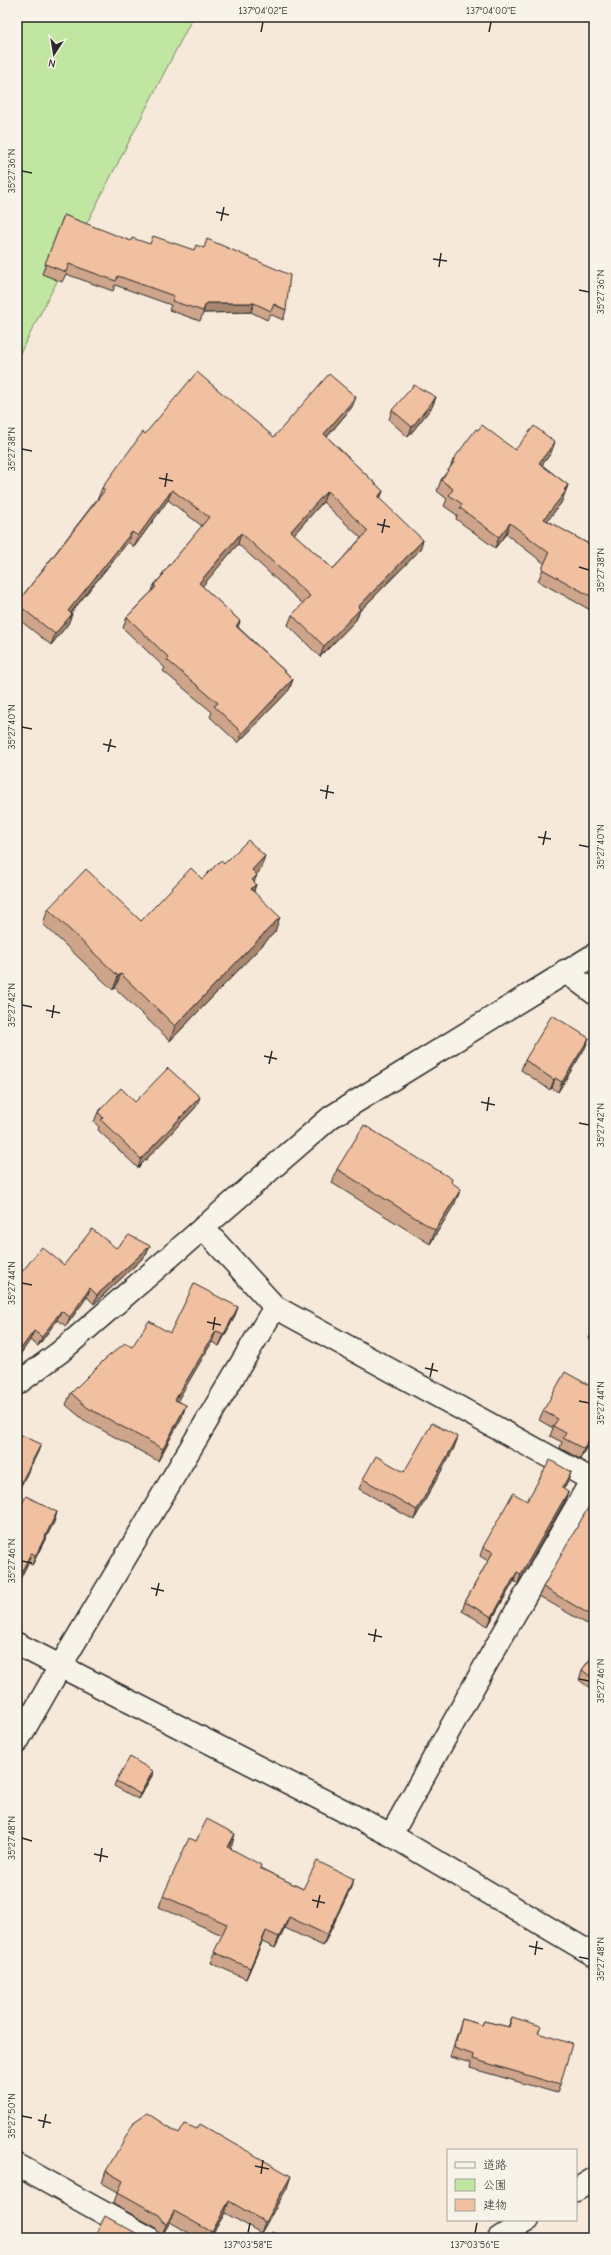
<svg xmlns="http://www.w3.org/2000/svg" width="611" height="2255" viewBox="0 0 611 2255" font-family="'Comic Neue','Klee One',sans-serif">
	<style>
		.green { fill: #c1e6a1; stroke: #768866 }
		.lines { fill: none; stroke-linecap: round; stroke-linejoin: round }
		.street-casing { stroke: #2b2b2b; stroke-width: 25 }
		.secondary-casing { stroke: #2b2b2b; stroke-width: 25 }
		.street { stroke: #f7f3e8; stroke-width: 22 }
		.secondary { stroke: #f7f3e8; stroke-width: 22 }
		.wall { fill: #cea58a; stroke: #2b2b2b; fill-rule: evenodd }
		.shaded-wall { fill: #a88670; stroke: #2b2b2b }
		.building { fill: #f0c0a0; stroke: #2b2b2b; fill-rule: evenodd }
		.ticks { fill: none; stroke: #2b2b2b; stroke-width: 1.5 }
		.neatline { fill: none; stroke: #2b2b2b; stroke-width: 1.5 }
		.ticks-label { font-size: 10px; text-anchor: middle; fill: #2b2b2b }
	</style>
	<rect width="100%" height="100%" fill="#f6e9da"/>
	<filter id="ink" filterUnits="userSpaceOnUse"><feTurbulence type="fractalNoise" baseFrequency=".025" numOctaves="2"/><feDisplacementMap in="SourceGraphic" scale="8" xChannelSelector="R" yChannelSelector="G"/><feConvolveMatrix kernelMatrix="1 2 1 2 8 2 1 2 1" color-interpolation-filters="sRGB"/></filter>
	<g filter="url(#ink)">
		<path class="green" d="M17,17H193L17,359Z"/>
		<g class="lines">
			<defs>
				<path id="street" d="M565,971L594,993
					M203,1228L275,1307L594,1481
					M17,1644L391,1835L594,1955
					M17,1742L61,1665L275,1307
					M391,1835L490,1657L594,1476
					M17,2165L149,2238
					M576,2190L594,2179
					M499,2238L528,2220"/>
				<path id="secondary" d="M17,1384L60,1352L331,1117L594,955"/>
			</defs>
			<use href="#street" class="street-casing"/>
			<use href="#secondary" class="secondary-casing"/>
			<use href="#street" class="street"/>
			<use href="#secondary" class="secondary"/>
		</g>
		<path class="wall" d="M64,215L286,310L283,320L270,314L267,320L251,312L203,313L200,321L169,310L171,305L115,285L113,291L66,274L62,282L42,274Z
			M436,397L432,407L408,437L389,420L392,410Z
			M352,407L327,437L383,491L380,499L420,550L359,612L356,620L320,657L288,625L292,615L303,604L238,544L202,586L240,621L238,627L293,679L289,690L238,743L210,717L212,712L163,671L165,668L123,628L127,617L152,591L154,585L161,577L163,573L202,526L168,500L134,547L128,542L71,613L72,614L68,624L51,645L17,618V603L98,498L102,488L145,434L274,437ZM323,502L361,538L333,569L294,534Z
			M478,430L515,450L551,453L542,465L568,485L561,503L547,521L594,547V612L538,581L545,564L506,534L495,548L456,519L457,515L444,506L447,499L437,491L441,480L450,468L453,460Z
			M224,864L260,871L256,875L254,882L256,884L254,891L275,932L170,1041L115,988L113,990L43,924L48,909L141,921Z
			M589,1038L585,1048L558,1092L552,1088L550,1090L521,1070L525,1060Z
			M135,1102L196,1107L138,1168L98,1130L99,1127L94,1122L98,1112Z
			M337,1169L452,1182L455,1203L430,1244L332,1183Z
			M150,1246L146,1255L94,1304L87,1297L66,1326L57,1320L38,1346L30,1340L17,1359L64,1265L116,1248Z
			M238,1307L234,1318L219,1346L212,1342L177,1401L182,1417L158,1461L84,1420L66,1405L71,1393L132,1347Z
			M594,1326V1341L589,1339Z
			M543,1411L594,1433L580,1459L560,1448L562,1442L550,1436L553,1428L539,1420Z
			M454,1448L414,1520L359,1489L363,1479L404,1472Z
			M571,1472L568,1481L563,1489L565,1501L518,1584L514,1581L488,1626L462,1611L465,1602L488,1561L480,1556L483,1547L527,1501Z
			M594,1509V1624L592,1627L539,1596L543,1587Z
			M57,1512L54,1522L32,1565L28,1563L17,1585V1515Z
			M594,1654V1691L579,1680L582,1670Z
			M152,1776L138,1799L114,1786L116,1781Z
			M196,1841L232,1845L230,1848L260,1868L303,1889L350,1890L323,1946L285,1928L275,1948L262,1942L246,1979L211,1963L222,1935L159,1907L163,1896Z
			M512,2017L538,2033L560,2085L557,2093L470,2068L471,2063L450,2057L462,2019L482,2025L484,2021L508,2027Z
			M179,2134L287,2188L261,2233L225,2213L210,2238H198L170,2222L161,2237L155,2227L113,2204L118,2192L102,2183L106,2171Z"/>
		<path class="shaded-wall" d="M206,303H254L251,312L203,313Z
			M356,397L352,407L320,445L324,434Z
			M436,397L432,407L408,437L412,427Z
			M555,442L551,453L535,474L539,463Z
			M568,485L561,503L540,531L544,519Z
			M172,490L168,500L134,547L138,536Z
			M327,491L323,502L287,542L291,531Z
			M383,491L379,501L378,497Z
			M510,523L506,534L495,548L499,537Z
			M132,532L128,542L64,621L68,611Z
			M241,533L238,544L196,594L199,583Z
			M423,540L420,550L359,612L356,620L320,657L324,646L358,607Z
			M72,614L68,624L51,645L55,634Z
			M240,621L236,632V626Z
			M293,679L289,690L238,743L242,733Z
			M20,756L17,765V759Z
			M265,856L260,871L246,885L252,870Z
			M257,875L251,890L252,880Z
			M256,884L251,899V889Z
			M280,917L275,932L170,1041L175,1026Z
			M121,974L115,988L113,990L118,976Z
			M589,1038L585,1048L558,1092L562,1082Z
			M555,1078L552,1088L550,1090L554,1080Z
			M200,1097L196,1107L138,1168L141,1159Z
			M461,1189L455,1203L430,1244L435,1230Z
			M150,1246L146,1255L94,1304L97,1295Z
			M90,1288L87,1297L66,1326L70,1317Z
			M238,1307L234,1318L219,1346L224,1334Z
			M61,1311L57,1320L38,1346L42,1337Z
			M34,1331L30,1340L17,1359V1354Z
			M216,1331L212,1342L171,1412L175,1400Z
			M186,1405L182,1417L158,1461L163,1449Z
			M594,1430V1433L580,1459L584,1449Z
			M458,1437L454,1448L414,1520L417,1510Z
			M41,1444L38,1452L17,1494V1491Z
			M571,1472L568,1481L559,1497L562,1488Z
			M568,1492L565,1501L518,1584L521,1574Z
			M57,1512L54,1522L32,1565L36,1555Z
			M31,1553L28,1563L17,1585L19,1577Z
			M517,1572L514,1581L488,1626L492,1617Z
			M153,1771L152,1776L138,1799L140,1794Z
			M235,1834L232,1845L224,1858L228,1847Z
			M354,1879L350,1890L323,1946L327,1935Z
			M289,1917L285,1928L275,1948L279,1937Z
			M266,1931L262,1942L246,1979L250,1968Z
			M291,2176L287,2188L261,2233L265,2222Z
			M229,2201L225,2213L210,2238H209L212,2232Z
			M174,2211L170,2222L161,2237L166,2225Z"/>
		<path class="building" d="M64,215L131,241L132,238L150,244L153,236L194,250L196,245L204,248L207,239L290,275L286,310L274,304L271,311L254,303H206L203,311L172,301L174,296L118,276L116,281L69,264L66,272L45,264Z
			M197,372L274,437L329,374L356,397L324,434L383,491L378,497L423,540L358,607L360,609L324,646L292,615L310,596L241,533L199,583L240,621L236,626L293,679L242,733L214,706L218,703L167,660L169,658L127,617L156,587L154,585L164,574L163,573L209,517L172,490L138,536L132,532L68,611L72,614L55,634L17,604V603L105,490L102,488L143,432L145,434ZM327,491L368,531L333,569L291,531Z
			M414,385L436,397L412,427L392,410Z
			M482,425L515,450L534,426L555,442L539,463L568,485L564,490L566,491L544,519L594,547V598L542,569L549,553L510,523L499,537L460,508L462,504L449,495L453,489L441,480L455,461L453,460L476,429L478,430Z
			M17,753L20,756L17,759Z
			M248,840L265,856L252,870L257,875L252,880L256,884L251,889L280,917L175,1026L121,974L118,976L48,909L86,869L141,921L191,868L202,879L221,860L224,864Z
			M552,1015L589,1038L562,1082L555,1078L554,1080L525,1060Z
			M168,1068L200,1097L141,1159L101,1120L103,1118L98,1112L121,1088L135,1102Z
			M364,1125L452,1179L451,1182L461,1189L435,1230L337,1169Z
			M92,1229L116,1248L129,1235L150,1246L97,1295L90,1288L70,1317L61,1311L42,1337L34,1331L17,1354V1278L42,1247L64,1265Z
			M194,1284L238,1307L224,1334L216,1331L175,1400L186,1405L163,1449L88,1408L71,1393L104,1360L125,1343L132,1347L149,1321L170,1333Z
			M565,1372L594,1388V1430L584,1449L563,1438L566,1433L553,1426L558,1419L543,1411Z
			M432,1423L458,1437L417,1510L363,1479L376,1456L404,1472Z
			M17,1433L41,1444L17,1491Z
			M550,1460L571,1472L562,1488L568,1492L521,1574L517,1572L492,1617L465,1602L493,1552L483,1547L513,1493L527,1501Z
			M26,1496L57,1512L36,1555L31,1553L19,1577L17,1576V1515Z
			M589,1506L594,1509V1617L543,1587Z
			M594,1654V1679L582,1670Z
			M130,1757L153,1771L140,1794L116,1781Z
			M207,1819L235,1834L228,1847L261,1865L260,1868L303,1889L317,1861L354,1879L327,1935L289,1917L279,1937L266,1931L250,1968L214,1952L227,1924L163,1896L189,1838L196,1841Z
			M512,2017L541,2026L538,2033L572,2044L560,2085L473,2059L474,2055L454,2048L462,2019L482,2025L484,2021L509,2027Z
			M147,2113L179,2134L185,2124L197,2129L200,2124L291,2176L265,2222L229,2201L212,2232L174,2211L166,2225L159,2215L118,2192L123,2181L106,2171L135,2121Z
			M105,2216L145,2238H94Z
			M272,2232L283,2238H268Z"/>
	</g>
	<path class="ticks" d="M261,32L263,22M489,32L491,22M22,171L32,173M216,212L229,215M221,221L224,207M433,259L447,261M439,267L441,253M579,290L589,292M22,449L32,451M159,478L173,481M165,487L167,473M377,524L390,527M382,533L385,519M579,567L589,570M22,727L32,729M103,744L116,747M108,752L111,739M320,790L334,793M326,799L328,785M538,837L551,839M543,845L546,831M579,845L589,847M22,1005L32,1007M46,1010L60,1013M52,1018L54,1005M264,1056L277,1059M269,1064L272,1051M481,1102L495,1105M487,1111L489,1097M579,1123L589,1125M22,1283L32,1285M207,1322L221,1325M213,1330L215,1317M425,1368L438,1371M430,1377L433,1363M579,1401L589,1403M22,1561L32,1563M151,1588L164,1591M156,1596L159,1583M368,1634L382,1637M374,1642L376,1629M579,1679L589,1681M22,1838L32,1841M94,1854L108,1857M100,1862L102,1848M312,1900L325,1903M317,1908L320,1895M529,1946L543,1949M535,1955L537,1941M579,1957L589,1959M22,2116L32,2118M38,2120L51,2123M43,2128L46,2114M255,2166L269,2169M261,2174L263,2160M248,2233L250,2223M475,2233L477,2223"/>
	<rect width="611" height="2255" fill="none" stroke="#f7f3e8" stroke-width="44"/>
	<rect x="447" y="2149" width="130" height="72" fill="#f7f3e8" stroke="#a5a39c"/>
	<rect x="455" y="2162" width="20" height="6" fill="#f7f3e8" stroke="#a5a39c"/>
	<text x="483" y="2169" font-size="12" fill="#2b2b2b">道路</text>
	<rect x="455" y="2179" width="20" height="12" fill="#c1e6a1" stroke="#a5a39c"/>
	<text x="483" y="2189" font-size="12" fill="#2b2b2b">公園</text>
	<rect x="455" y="2199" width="20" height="12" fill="#f0c0a0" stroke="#a5a39c"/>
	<text x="483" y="2209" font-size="12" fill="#2b2b2b">建物</text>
	<g transform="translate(54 54) rotate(192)" stroke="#f7f3e8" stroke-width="3" paint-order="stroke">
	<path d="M0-3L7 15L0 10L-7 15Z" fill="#2b2b2b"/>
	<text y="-6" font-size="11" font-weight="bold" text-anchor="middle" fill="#2b2b2b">N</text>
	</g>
	<rect x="22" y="22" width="567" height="2211" class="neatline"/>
	<g class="ticks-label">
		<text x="263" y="14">137°04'02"E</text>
		<text x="491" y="14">137°04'00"E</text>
		<text transform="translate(11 171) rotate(-90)" y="4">35°27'36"N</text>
		<text transform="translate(600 292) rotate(-90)" y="4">35°27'36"N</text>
		<text transform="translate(11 449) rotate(-90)" y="4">35°27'38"N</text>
		<text transform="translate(600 570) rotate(-90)" y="4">35°27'38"N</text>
		<text transform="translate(11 727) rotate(-90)" y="4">35°27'40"N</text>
		<text transform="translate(600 847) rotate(-90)" y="4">35°27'40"N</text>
		<text transform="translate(11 1005) rotate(-90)" y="4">35°27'42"N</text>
		<text transform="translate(600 1125) rotate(-90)" y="4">35°27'42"N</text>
		<text transform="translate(11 1283) rotate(-90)" y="4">35°27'44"N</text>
		<text transform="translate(600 1403) rotate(-90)" y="4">35°27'44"N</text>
		<text transform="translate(11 1561) rotate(-90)" y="4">35°27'46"N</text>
		<text transform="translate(600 1681) rotate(-90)" y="4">35°27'46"N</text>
		<text transform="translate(11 1838) rotate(-90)" y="4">35°27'48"N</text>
		<text transform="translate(600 1959) rotate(-90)" y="4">35°27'48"N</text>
		<text transform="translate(11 2116) rotate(-90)" y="4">35°27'50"N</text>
		<text x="248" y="2248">137°03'58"E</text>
		<text x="475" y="2248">137°03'56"E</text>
	</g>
</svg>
